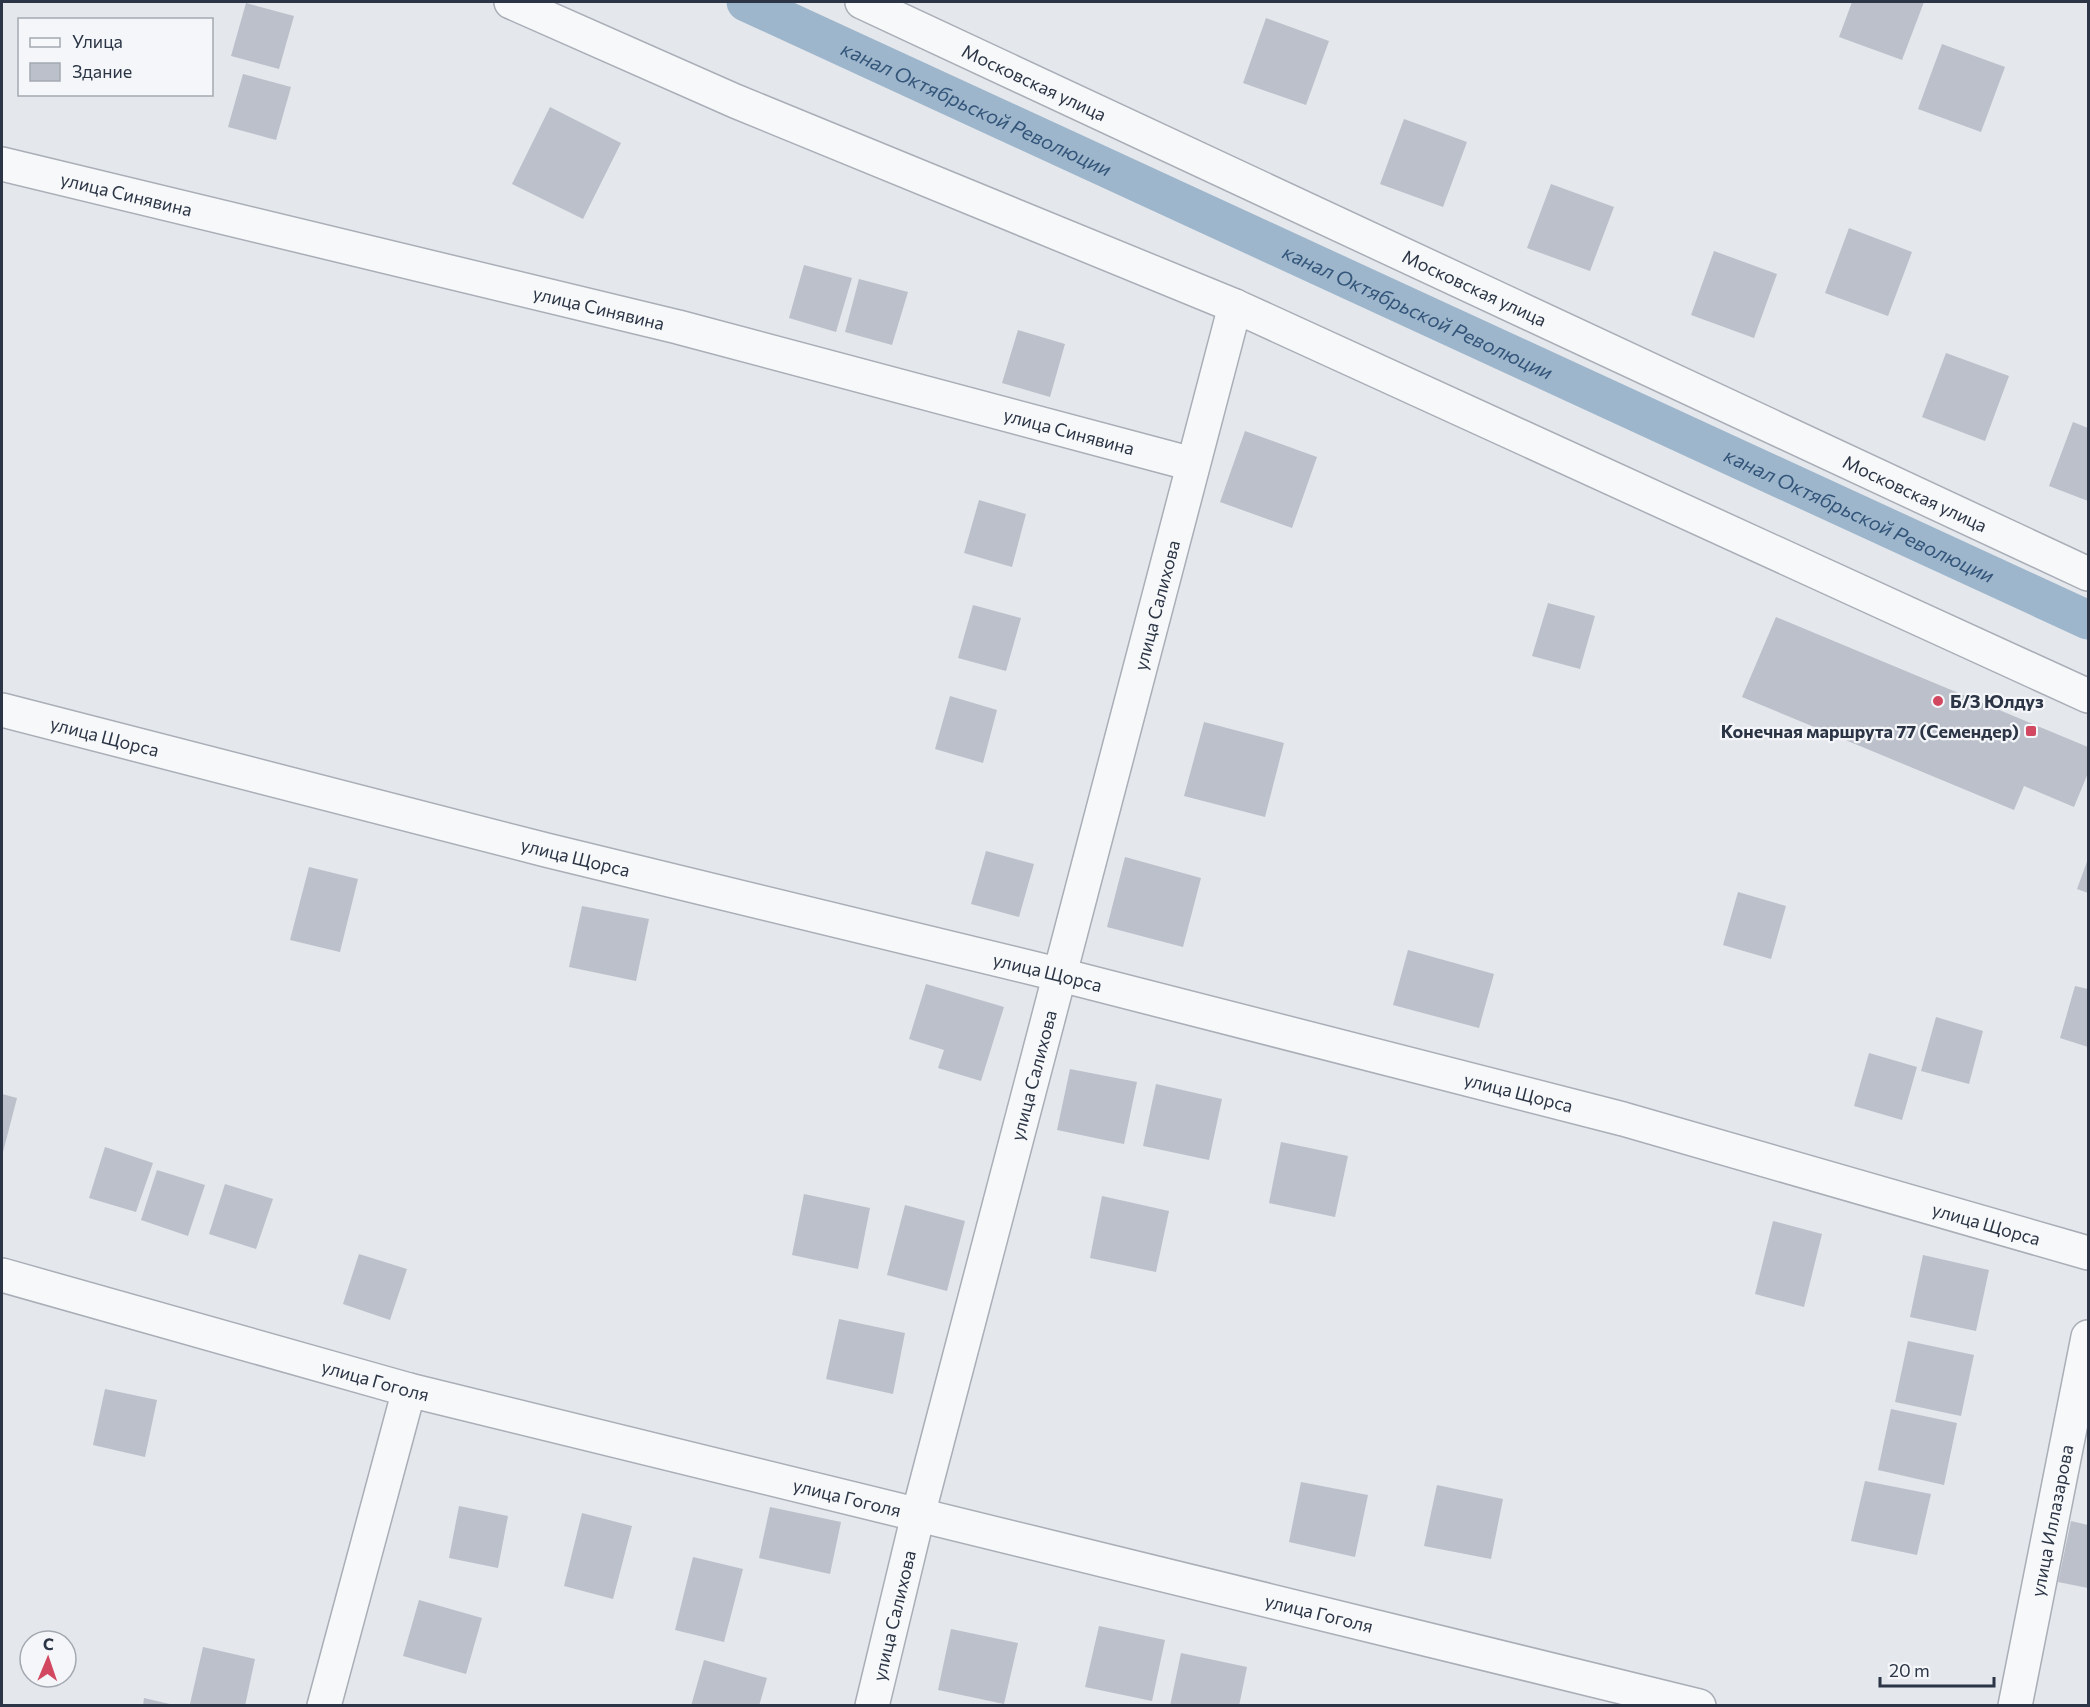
<svg xmlns="http://www.w3.org/2000/svg" width="2090" height="1707" viewBox="0 0 2090 1707" font-family="Commissioner,sans-serif">
	<style>
		.lines { fill: none; stroke-linecap: round; stroke-linejoin: round }
		.canal { stroke: #9eb6cc; stroke-width: 39 }
		.building { fill: #bbc0ca }
		.minor-casing { stroke: #a9aeb7; stroke-width: 36 }
		.minor { stroke: #f7f8fa; stroke-width: 33 }
		.poi-dot { fill: #d24861; stroke: #f4f6f9; stroke-width: 2 }
		.labels { text-anchor: middle; dominant-baseline: central; stroke-width: 4.5; stroke-linejoin: round; paint-order: stroke }
		.street-label { font-size: 18px; fill: #2b3545; stroke: #f4f6f9 }
		.poi-label { font-size: 18px; font-weight: bold; fill: #2b3545; stroke: #f4f6f9; text-anchor: start }
		.water-label { font-size: 20px; font-style: italic; fill: #33557a; stroke: #f4f6f9 }
	</style>
	<rect width="100%" height="100%" fill="#e4e7ec"/>
	<g class="lines">
		<path class="canal" id="s1" d="M746,2L2088,620"/>
	</g>
	<path class="building" d="M1852,2H1924L1902,60L1839,37Z
		M246,3L294,16L279,69L231,56Z
		M1266,18L1329,41L1306,105L1243,83Z
		M1942,44L2005,67L1981,132L1918,109Z
		M243,74L291,87L276,140L228,127Z
		M550,107L621,143L583,219L512,184Z
		M1404,119L1467,142L1443,207L1380,184Z
		M1551,184L1614,207L1590,271L1527,248Z
		M1849,228L1912,252L1888,316L1825,293Z
		M1714,251L1777,274L1754,338L1691,315Z
		M804,265L852,278L836,332L789,318Z
		M859,279L908,292L892,345L845,332Z
		M1018,330L1065,344L1050,397L1002,383Z
		M1946,353L2009,376L1985,441L1922,417Z
		M2073,422L2088,428V501L2049,486Z
		M1245,431L1317,457L1292,528L1220,502Z
		M979,500L1026,514L1012,567L964,553Z
		M1548,603L1595,616L1580,669L1532,656Z
		M973,605L1021,618L1006,671L958,658Z
		M1776,617L2088,747V773L2074,807L2024,786L2014,810L1742,697Z
		M950,696L997,710L983,763L935,749Z
		M1204,722L1284,743L1265,817L1184,796Z
		M986,851L1034,864L1019,917L971,904Z
		M1125,857L1201,878L1183,947L1107,927Z
		M2088,859V893L2077,889Z
		M309,867L358,879L340,952L290,940Z
		M1738,892L1786,906L1771,959L1723,945Z
		M582,906L649,919L636,981L569,967Z
		M1408,950L1494,974L1479,1028L1393,1005Z
		M926,984L1004,1007L981,1081L938,1068L944,1050L909,1039Z
		M2075,986L2088,989V1047L2060,1038Z
		M1936,1017L1983,1031L1969,1084L1921,1071Z
		M1869,1053L1917,1067L1902,1120L1854,1106Z
		M1070,1069L1137,1082L1124,1144L1057,1130Z
		M1156,1084L1222,1099L1209,1160L1143,1146Z
		M2,1094L17,1098L2,1156Z
		M1281,1142L1348,1156L1335,1217L1269,1203Z
		M105,1147L153,1163L136,1212L89,1198Z
		M157,1170L205,1185L188,1236L141,1220Z
		M225,1184L273,1199L256,1249L209,1234Z
		M804,1194L870,1208L858,1269L792,1255Z
		M1102,1196L1169,1211L1156,1272L1090,1258Z
		M905,1205L965,1221L947,1291L887,1275Z
		M1773,1221L1822,1234L1804,1307L1755,1294Z
		M359,1254L407,1269L390,1320L343,1304Z
		M1923,1255L1989,1270L1976,1331L1910,1317Z
		M839,1319L905,1333L893,1394L826,1379Z
		M1908,1341L1974,1355L1961,1416L1895,1402Z
		M105,1389L157,1400L145,1457L93,1445Z
		M1891,1409L1957,1423L1944,1485L1878,1470Z
		M1865,1481L1931,1494L1917,1555L1851,1541Z
		M1301,1482L1368,1495L1355,1557L1289,1542Z
		M1437,1485L1503,1499L1491,1559L1424,1546Z
		M459,1506L508,1516L498,1568L449,1558Z
		M770,1507L841,1522L830,1574L759,1558Z
		M582,1513L632,1526L613,1599L564,1586Z
		M2071,1521L2088,1525V1588L2058,1582Z
		M693,1557L743,1569L724,1642L675,1630Z
		M419,1600L482,1618L466,1674L403,1656Z
		M1099,1626L1165,1640L1152,1701L1085,1687Z
		M951,1629L1018,1643L1004,1704L938,1690Z
		M203,1647L255,1659L245,1706L190,1704Z
		M1181,1653L1247,1667L1239,1706H1170Z
		M704,1660L767,1678L759,1706H691Z
		M144,1698L174,1705V1706H143Z"/>
	<g class="lines">
		<defs>
			<g id="minor">
				<path d="M511,2L735,101L1235,306L2088,696"/>
				<path id="s2" d="M862,2L2088,574"/>
				<path id="s3" d="M2,164L678,327L1192,464"/>
				<path id="s4" d="M2,710L546,850L1061,975L1623,1119L2088,1253"/>
				<path id="s5" d="M2,1275L409,1390L1699,1706"/>
				<path d="M324,1706L409,1390"/>
				<path id="s6" d="M872,1706L918,1515L1235,306"/>
				<path id="s7" d="M2015,1706L2088,1337"/>
			</g>
		</defs>
		<use href="#minor" class="minor-casing"/>
		<use href="#minor" class="minor"/>
	</g>
	<g class="poi-dot">
		<circle cx="1938" cy="701" r="6"/>
		<rect x="2025" y="725" width="12" height="12" rx="3"/>
	</g>
	<g class="labels">
		<g class="street-label">
			<text stroke="none"><textPath href="#s2" startOffset="190">Московская улица</textPath></text>
			<text stroke="none"><textPath href="#s3" startOffset="128">улица Синявина</textPath></text>
			<text stroke="none"><textPath href="#s2" startOffset="676">Московская улица</textPath></text>
			<text stroke="none"><textPath href="#s3" startOffset="614">улица Синявина</textPath></text>
			<text stroke="none"><textPath href="#s3" startOffset="1100">улица Синявина</textPath></text>
			<text stroke="none"><textPath href="#s2" startOffset="1162">Московская улица</textPath></text>
			<text stroke="none"><textPath href="#s6" startOffset="1137">улица Салихова</textPath></text>
			<text stroke="none"><textPath href="#s4" startOffset="106">улица Щорса</textPath></text>
			<text stroke="none"><textPath href="#s4" startOffset="592">улица Щорса</textPath></text>
			<text stroke="none"><textPath href="#s4" startOffset="1078">улица Щорса</textPath></text>
			<text stroke="none"><textPath href="#s6" startOffset="651">улица Салихова</textPath></text>
			<text stroke="none"><textPath href="#s4" startOffset="1564">улица Щорса</textPath></text>
			<text stroke="none"><textPath href="#s4" startOffset="2050">улица Щорса</textPath></text>
			<text stroke="none"><textPath href="#s5" startOffset="388">улица Гоголя</textPath></text>
			<text stroke="none"><textPath href="#s5" startOffset="874">улица Гоголя</textPath></text>
			<text stroke="none"><textPath href="#s7" startOffset="189">улица Иллазарова</textPath></text>
			<text stroke="none"><textPath href="#s5" startOffset="1360">улица Гоголя</textPath></text>
			<text stroke="none"><textPath href="#s6" startOffset="93">улица Салихова</textPath></text>
		</g>
		<g class="poi-label">
			<text x="1950" y="701">Б/З Юлдуз</text>
			<text x="2019" y="731" text-anchor="end">Конечная маршрута 77 (Семендер)</text>
		</g>
		<g class="water-label">
			<text stroke="none"><textPath href="#s1" startOffset="254">канал Октябрьской Революции</textPath></text>
			<text stroke="none"><textPath href="#s1" startOffset="740">канал Октябрьской Революции</textPath></text>
			<text stroke="none"><textPath href="#s1" startOffset="1226">канал Октябрьской Революции</textPath></text>
		</g>
	</g>
	<rect width="2090" height="1707" fill="none" stroke="#2b3545" stroke-width="6"/>
	<rect x="18" y="18" width="195" height="78" fill="#f4f6f9" stroke="#a4a9b1" stroke-width="1.5"/>
	<rect x="30" y="38" width="30" height="9" fill="#f7f8fa" stroke="#a4a9b1" stroke-width="1.5"/>
	<text x="72" y="48" font-size="18" fill="#2b3545">Улица</text>
	<rect x="30" y="63" width="30" height="18" fill="#bbc0ca" stroke="#a4a9b1" stroke-width="1.5"/>
	<text x="72" y="78" font-size="18" fill="#2b3545">Здание</text>
	<g transform="translate(48 1659) rotate(2)"><circle r="28" fill="#f4f6f9" stroke="#a4a9b1" stroke-width="1.5"/>
	<path d="M0-4.5L10 22L0 15L-10 22Z" fill="#d24861"/>
	<text y="-9" font-size="16" font-weight="bold" text-anchor="middle" fill="#2b3545">С</text>
	</g>
	<path d="M1880 1677v9h114v-9" fill="none" stroke="#2b3545" stroke-width="3"/>
	<text x="1889" y="1677" font-size="18" fill="#2b3545" stroke="#f4f6f9" stroke-width="4.5" paint-order="stroke">20 m</text>
</svg>
